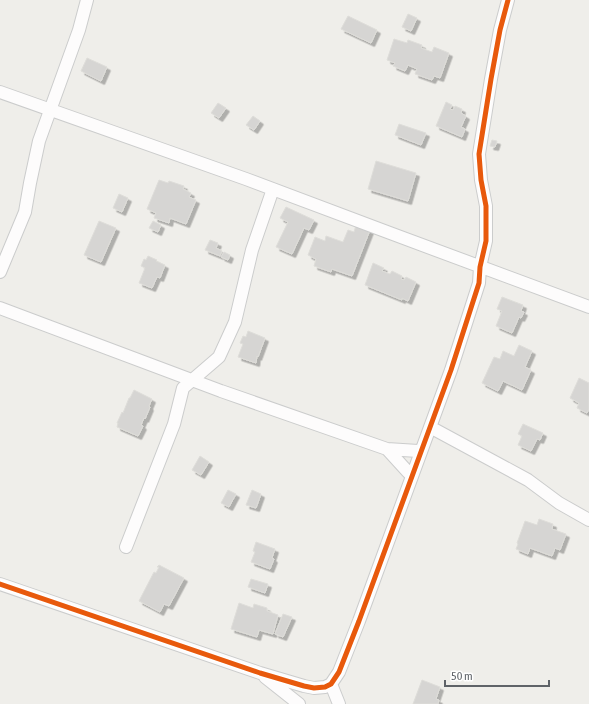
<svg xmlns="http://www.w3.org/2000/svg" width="589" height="704" viewBox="0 0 589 704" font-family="'Asap Condensed',sans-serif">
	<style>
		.building { fill: #d6d5d3; stroke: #deddd9; filter: url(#shadow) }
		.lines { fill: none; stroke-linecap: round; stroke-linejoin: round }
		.minor-casing { stroke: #cbcccc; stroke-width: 14 }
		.minor { stroke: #fdfcfc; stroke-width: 12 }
		.cycleway-casing { stroke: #fff; stroke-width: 8 }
		.cycleway { stroke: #e8590c; stroke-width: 5 }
	</style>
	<defs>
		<filter id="shadow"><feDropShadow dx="3.5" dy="3.5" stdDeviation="0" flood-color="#0004"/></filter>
	</defs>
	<rect width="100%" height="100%" fill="#efeeea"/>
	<path class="building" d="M408,14L417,18L411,31L402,27Z
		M348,16L377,30L371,43L341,29Z
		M394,39L407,43L408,40L422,45L421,48L432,52L434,47L449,53L440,78L434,76L432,80L415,74L417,69L408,65L405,71L393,66L395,63L387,60Z
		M87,58L107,67L101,81L81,71Z
		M446,102L452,105L450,109L453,110L455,106L462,109L461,113L466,116L461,127L465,129L462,137L436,126Z
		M218,103L226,108L219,118L211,113Z
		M253,116L260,121L254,130L246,125Z
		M399,124L426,133L421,145L395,135Z
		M492,140L497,141L495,147L490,146Z
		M376,161L416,173L408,201L368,189Z
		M159,180L168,183L169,181L184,186L183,189L191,193L189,197L196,200L186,224L170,218L169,223L154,218L156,213L147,209Z
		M119,194L128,198L122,212L113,208Z
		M286,207L314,220L309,230L304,228L292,254L276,247L288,222L280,218Z
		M99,221L116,228L101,262L84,255Z
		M153,221L161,225L158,232L149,228Z
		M356,225L370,230L352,276L332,269L331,272L314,266L316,259L308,255L315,237L325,241L326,236L343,242L348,230L354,232Z
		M210,240L218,243L216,248L222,251L220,256L205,250Z
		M224,252L230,255L228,260L221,257Z
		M148,256L157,260L156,261L165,265L160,278L157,277L152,288L139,283L145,268L141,266L144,259L146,260Z
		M373,263L384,268L382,271L390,274L392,271L402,276L401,279L404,280L406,277L416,282L408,301L402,298V300L365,285Z
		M502,297L523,305L521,311L524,312L521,318L519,317L512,333L496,326L502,311L497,309Z
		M248,331L265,338L258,357L257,356L256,363L238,357L243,344L240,343L243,336L246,337Z
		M519,345L532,351L525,367L531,370L522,390L503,381L498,391L482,383L494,357L500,359L503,351L514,356Z
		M579,378L589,383V409L587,413L577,408L579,403L570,398Z
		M134,390L152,399L149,406L150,407L145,419L144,418L141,425L143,426L138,436L117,427L118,423H117L122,412L123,413L129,398H130Z
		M523,424L543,433L540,440L537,439L531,451L518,445L522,436L518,434Z
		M200,456L209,462L201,475L192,470Z
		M228,490L236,494L229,507L221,503Z
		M252,490L261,494L256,508L246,505Z
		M539,519L553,524L552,529L566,534L560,550L555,548L552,556L530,548L528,554L516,549L518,544L517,543L525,521L537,525Z
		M256,542L275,549L272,558L274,559L270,569L251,562L255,552L253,551Z
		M159,565L184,578L169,606L164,604L160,612L139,601L154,572L156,573L159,567H157Z
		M251,579L268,584L265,593L248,587Z
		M239,603L253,608L254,604L267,608V611L278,615L273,634L259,630L257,637L231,629Z
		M283,614L292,617L283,637L275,634Z
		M422,680L440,687L436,699L439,700L438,704H413Z"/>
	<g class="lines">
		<defs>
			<path id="minor" d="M0,92L246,179L390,233L589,307
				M0,272L25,212L30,183L39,141L79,30L87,0
				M0,308L221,391L387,449L418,451L421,452
				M430,427L528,480L559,503L589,520
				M387,449L407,471L412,476
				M126,547L174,424L183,388L219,357L235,322L252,250L273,189
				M0,584L260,673L304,686L314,688L325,687L331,684L339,672L359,621L451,370L479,283L480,267L486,241V206L481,180L479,154L491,79L500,30L508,0
				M265,677L299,704
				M331,684L339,704"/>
		</defs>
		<use href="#minor" class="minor-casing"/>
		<use href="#minor" class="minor"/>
		<defs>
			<path id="cycleway" d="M0,584L260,673L304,686L314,688L325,687L331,684L339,672L359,621L451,370L479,283L480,267L486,241V206L481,180L479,154L491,79L500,30L508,0"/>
		</defs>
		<use href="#cycleway" class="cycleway-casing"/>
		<use href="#cycleway" class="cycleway"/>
	</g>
	<path d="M445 680v6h104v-6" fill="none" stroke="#5f6368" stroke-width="2"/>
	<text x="451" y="680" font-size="12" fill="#5f6368" stroke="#ffffff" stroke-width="3" paint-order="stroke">50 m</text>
</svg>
